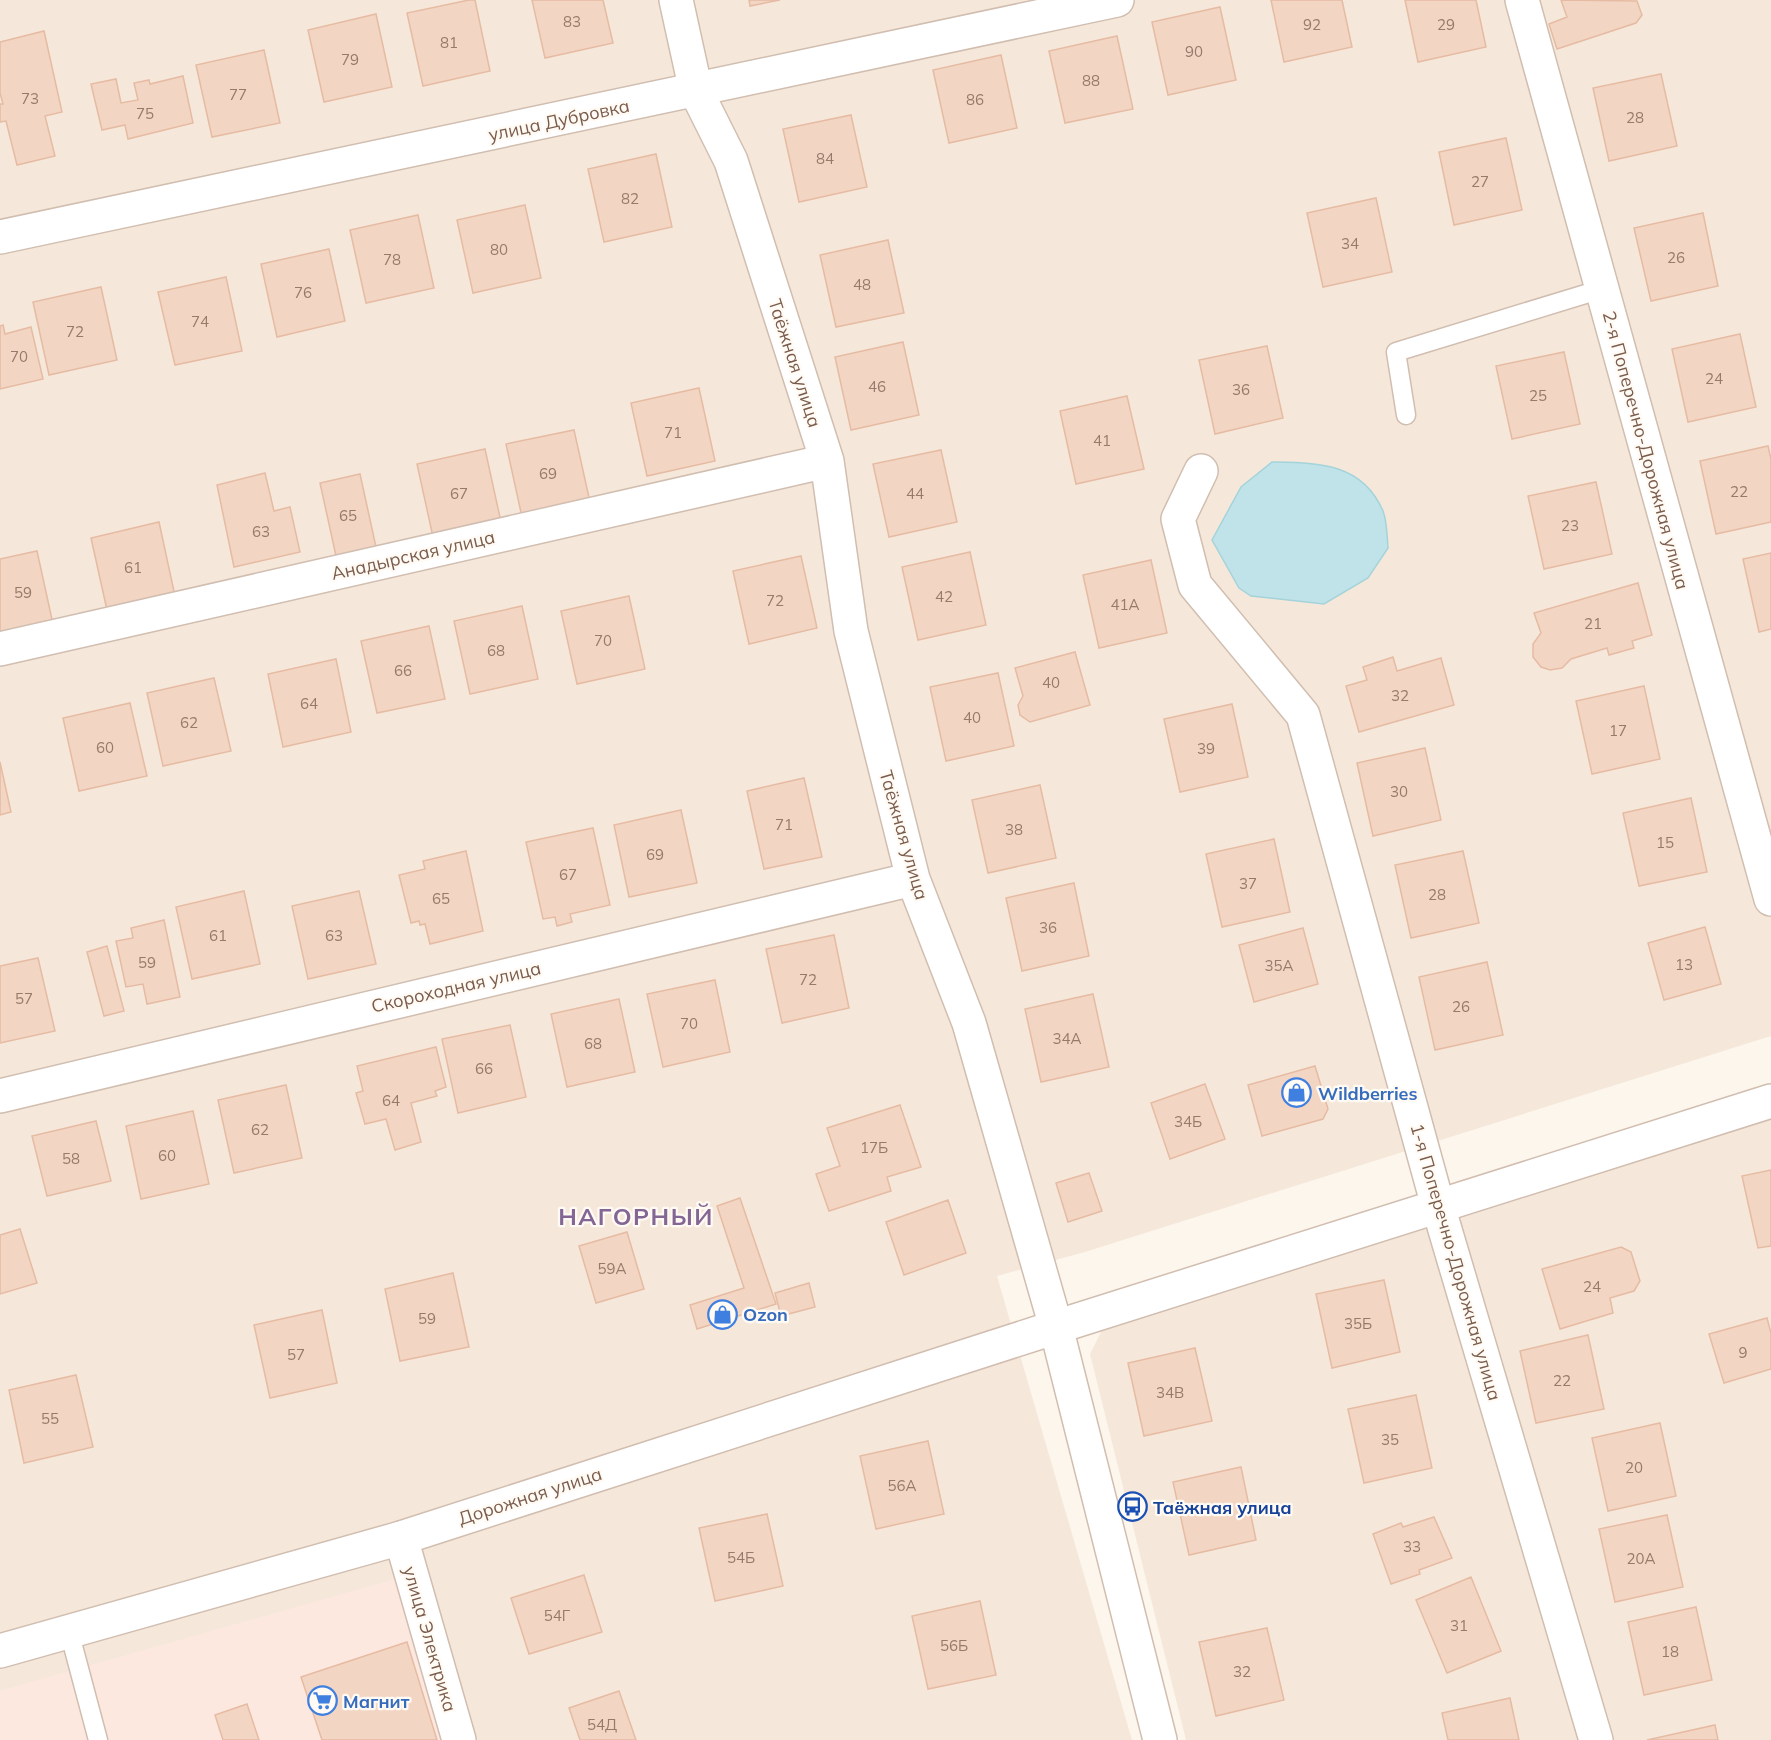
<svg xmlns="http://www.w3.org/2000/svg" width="1771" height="1740" viewBox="0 0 1771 1740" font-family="Mulish,sans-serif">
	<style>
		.residential { fill: #f5e8da }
		.commercial { fill: #fde8e0 }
		.water { fill: #bfe3e8; stroke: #a5d3da; stroke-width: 1.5 }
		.building { fill: #f3d5c3; stroke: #e6bba3; stroke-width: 1.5 }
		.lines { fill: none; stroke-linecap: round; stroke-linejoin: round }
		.service-casing { stroke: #d1beb0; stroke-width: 21 }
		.minor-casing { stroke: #d1beb0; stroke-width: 36 }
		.tertiary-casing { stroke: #d1beb0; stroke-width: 36 }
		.service { stroke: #fff; stroke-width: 18 }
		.minor { stroke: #fff; stroke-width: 33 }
		.tertiary { stroke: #fff; stroke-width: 33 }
		.labels { text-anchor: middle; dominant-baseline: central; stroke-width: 4.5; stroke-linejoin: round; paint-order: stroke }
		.number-label { font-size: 15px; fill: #987a6a }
		.street-label { font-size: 18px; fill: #7a5c4d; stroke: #fffaf3 }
		.shop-label { font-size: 18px; font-weight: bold; fill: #366cbe; stroke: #fffaf3; text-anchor: start }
		.transit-label { font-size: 18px; font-weight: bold; fill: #164399; stroke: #fffaf3; text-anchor: start }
		.district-label { font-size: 24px; font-weight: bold; letter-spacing: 1.5px; fill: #846695; stroke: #fffaf3 }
	</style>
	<rect width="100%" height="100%" fill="#fdf6ec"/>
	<path class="residential" d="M0,0H1771V1036L1085,1252L997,1276L1132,1740H0Z
		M1771,1116V1740H1186L1090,1354L1110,1314Z"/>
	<path class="commercial" d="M424,1571L472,1740H0V1691Z"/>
	<path class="water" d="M1272,462C1317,463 1362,462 1383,511C1387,521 1387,536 1388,548L1368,578L1324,604L1251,596L1239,588L1212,540L1241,487Z"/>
	<path class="building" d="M469,0H475L490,71L423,86L407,13Z
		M532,0H603L613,43L545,58Z
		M749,0H780L750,6Z
		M1271,0H1342L1352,47L1284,62Z
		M1405,0H1476L1486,47L1418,62Z
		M1561,0L1637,1L1642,15L1636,23L1557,49L1549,24L1567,17Z
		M1220,7L1236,80L1168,95L1152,22Z
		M376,14L392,87L324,102L308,30Z
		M44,31L62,112L45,116L55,156L17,165L6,121L0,122V104H3L0,93V42Z
		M1117,36L1133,109L1065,123L1049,51Z
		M264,50L280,123L212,137L196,65Z
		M1001,55L1017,128L949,143L933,70Z
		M1661,74L1677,146L1609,161L1593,88Z
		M183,76L193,123L128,139L125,125L102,130L91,84L116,79L121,103L138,100L134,83L149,80L150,84Z
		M851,115L867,187L799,202L783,129Z
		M1506,138L1522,210L1454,225L1439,152Z
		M656,154L672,227L604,242L588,169Z
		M1376,198L1392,272L1323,287L1307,213Z
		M525,205L541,278L473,293L457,220Z
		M1703,213L1718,286L1651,301L1634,228Z
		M418,215L434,288L366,303L350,230Z
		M888,240L904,313L836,327L820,255Z
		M329,249L345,321L277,337L261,264Z
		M226,277L242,351L175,365L158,292Z
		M101,287L117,360L49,375L33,302Z
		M3,325L5,334L31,327L43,379L0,389V326Z
		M1740,334L1756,407L1688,422L1672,349Z
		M903,342L919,415L851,430L835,357Z
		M1267,346L1283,418L1215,434L1199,360Z
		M1564,352L1580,424L1512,439L1496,366Z
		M699,388L715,461L647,476L631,403Z
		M1127,396L1144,469L1076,484L1060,411Z
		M574,430L590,502L522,517L506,444Z
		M1768,446L1771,459V522L1716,534L1700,461Z
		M485,449L501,522L433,537L417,464Z
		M941,450L957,522L889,537L873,464Z
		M265,473L274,511L290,507L300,552L234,567L217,485Z
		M360,474L376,547L336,556L320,483Z
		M1596,482L1612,554L1544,569L1528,496Z
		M159,522L175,596L107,610L91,538Z
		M37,551L53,624L0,635V559Z
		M970,552L986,625L918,640L902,567Z
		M1771,553V629L1759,632L1743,559Z
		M801,556L817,628L749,644L733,571Z
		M1151,560L1167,633L1099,648L1083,575Z
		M1638,583L1652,635L1632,641L1634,648L1609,655L1607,648L1571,659L1562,668L1550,670L1541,667L1533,657V644L1541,633L1534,613Z
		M629,596L645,669L577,684L561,611Z
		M522,606L538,679L470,694L454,621Z
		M429,626L445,699L377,713L361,641Z
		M1075,652L1090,705L1030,722L1020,715L1018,705L1023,696L1015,668Z
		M1393,657L1397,671L1441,658L1454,705L1359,732L1346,686L1367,680L1363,667Z
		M336,659L351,732L283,747L268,674Z
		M998,673L1014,746L946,761L930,687Z
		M214,678L231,751L163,766L147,693Z
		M1644,686L1660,759L1592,774L1576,701Z
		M130,703L147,776L79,791L63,718Z
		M1232,704L1248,777L1180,792L1164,719Z
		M1425,748L1441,820L1373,836L1357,763Z
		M0,762L11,812L0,815Z
		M804,778L822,857L764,869L747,791Z
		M1040,785L1056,858L988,873L972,800Z
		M1691,798L1707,872L1639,886L1623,813Z
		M681,810L697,883L629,897L614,825Z
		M593,828L610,905L570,914L572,922L557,926L555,917L543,919L526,842Z
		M1274,839L1290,912L1222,927L1206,854Z
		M466,851L483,931L430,944L425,924L420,925L419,921L411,923L399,875L425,869L423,861Z
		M1463,851L1479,923L1411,938L1395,865Z
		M1074,883L1089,956L1022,971L1006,898Z
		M244,891L260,964L192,979L176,907Z
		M359,891L376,964L308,979L292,906Z
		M164,920L180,997L147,1004L143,984L126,987L116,941L133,938L131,928Z
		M1705,927L1721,984L1664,1000L1648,943Z
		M1303,928L1318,984L1254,1002L1239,945Z
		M834,935L849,1008L782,1023L766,949Z
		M107,946L124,1011L104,1016L87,952Z
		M38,958L55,1031L0,1043V966Z
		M1487,962L1503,1035L1435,1050L1419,977Z
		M715,980L730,1052L663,1067L647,994Z
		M1093,994L1109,1067L1041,1082L1025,1009Z
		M619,999L635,1072L567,1087L551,1014Z
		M510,1025L526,1097L458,1113L442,1039Z
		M436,1047L446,1087L435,1091L437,1096L411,1103L421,1142L395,1150L386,1119L365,1124L356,1093L363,1091L357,1066Z
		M1315,1066L1328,1109L1323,1119L1262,1136L1248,1085Z
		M1205,1084L1225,1139L1170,1159L1151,1103Z
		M286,1085L302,1158L234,1173L218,1100Z
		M900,1105L921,1167L887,1177L891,1191L829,1211L816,1174L840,1166L827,1128Z
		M193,1111L209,1184L141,1199L126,1126Z
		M96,1121L111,1181L47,1196L32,1136Z
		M1771,1170V1246L1758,1248L1742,1176Z
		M1089,1173L1102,1211L1068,1222L1056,1183Z
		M740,1198L776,1304L697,1329L690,1305L744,1288L717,1206Z
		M948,1200L966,1253L904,1275L886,1222Z
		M20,1229L37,1283L0,1294V1235Z
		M627,1232L644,1289L596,1303L579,1246Z
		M1621,1247L1631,1252L1640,1281L1634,1291L1610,1298L1613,1313L1560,1329L1542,1269Z
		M453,1273L469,1347L400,1361L385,1289Z
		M1384,1280L1400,1352L1332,1368L1316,1294Z
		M809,1283L815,1307L781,1316L775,1293Z
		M322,1310L337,1383L270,1398L254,1325Z
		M1767,1318L1771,1333V1369L1724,1383L1709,1334Z
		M1588,1335L1604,1409L1536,1423L1520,1351Z
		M1195,1348L1212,1421L1144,1436L1128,1363Z
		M76,1375L93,1447L24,1463L9,1390Z
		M1416,1395L1432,1468L1364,1483L1348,1409Z
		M1660,1423L1676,1496L1608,1511L1592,1438Z
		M928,1441L944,1514L876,1529L860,1456Z
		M1241,1467L1256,1540L1189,1555L1173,1482Z
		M767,1514L783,1586L715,1601L699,1528Z
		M1667,1515L1683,1587L1615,1602L1599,1529Z
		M1434,1517L1452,1558L1419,1570L1420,1574L1391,1584L1373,1534L1401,1523L1403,1527Z
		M584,1575L602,1632L529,1654L511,1598Z
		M1471,1577L1501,1651L1447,1673L1416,1600Z
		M980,1601L996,1675L928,1689L912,1616Z
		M1696,1607L1712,1680L1644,1695L1628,1622Z
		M1267,1628L1284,1700L1216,1716L1199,1642Z
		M407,1642L437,1740H322L301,1677Z
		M619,1691L636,1740H580L569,1708Z
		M1510,1698L1519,1740H1448L1442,1713Z
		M247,1704L259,1740H223L215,1715Z
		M1715,1725L1718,1740H1647Z"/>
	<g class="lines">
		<defs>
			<path id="service" d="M1406,415L1396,352L1602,289
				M69,1631L98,1740"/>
			<path id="minor" d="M676,0L696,91L731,161L827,461L851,631L913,879L969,1023L1056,1327
				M1522,0L1771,899
				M0,237L1117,0
				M1201,471L1178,519L1195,585L1303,715L1438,1206L1596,1740
				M0,649L827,461
				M0,1096L913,879
				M401,1538L459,1740"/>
			<path id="tertiary" d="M1056,1327L1160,1740
				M0,1651L401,1538L1056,1327L1771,1101"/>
		</defs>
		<use href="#service" class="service-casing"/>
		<use href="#minor" class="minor-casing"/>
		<use href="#tertiary" class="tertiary-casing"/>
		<use href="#service" class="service"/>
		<use href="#minor" class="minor"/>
		<use href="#tertiary" class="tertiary"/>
	</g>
	<defs>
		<symbol id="shop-ring" viewBox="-11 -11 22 22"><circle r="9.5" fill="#fffaf3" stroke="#3f7fe0" stroke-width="1.5"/><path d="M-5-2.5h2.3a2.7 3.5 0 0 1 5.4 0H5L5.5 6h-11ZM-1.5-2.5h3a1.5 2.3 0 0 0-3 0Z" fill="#3f7fe0"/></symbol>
		<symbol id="bus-ring" viewBox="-11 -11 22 22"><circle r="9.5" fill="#fffaf3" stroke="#1a4fb4" stroke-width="1.5"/><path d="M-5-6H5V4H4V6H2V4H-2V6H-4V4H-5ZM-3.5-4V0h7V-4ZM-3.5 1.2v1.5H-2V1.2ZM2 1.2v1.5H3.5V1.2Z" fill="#1a4fb4"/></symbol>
		<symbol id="supermarket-ring" viewBox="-11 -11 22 22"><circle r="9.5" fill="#fffaf3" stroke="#3f7fe0" stroke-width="1.5"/><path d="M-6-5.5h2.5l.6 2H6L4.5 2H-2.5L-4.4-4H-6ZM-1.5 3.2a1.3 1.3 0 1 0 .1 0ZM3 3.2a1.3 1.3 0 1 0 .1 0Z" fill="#3f7fe0"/></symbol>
	</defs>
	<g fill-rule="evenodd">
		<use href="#shop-ring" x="1280" y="1076" width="33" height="33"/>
		<use href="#shop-ring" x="706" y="1298" width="33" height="33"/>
		<use href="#bus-ring" x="1116" y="1490" width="33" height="33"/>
		<use href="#supermarket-ring" x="306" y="1684" width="33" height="33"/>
	</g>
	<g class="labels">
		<g class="number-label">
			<text x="572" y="21">83</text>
			<text x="1312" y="24">92</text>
			<text x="1446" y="24">29</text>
			<text x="449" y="42">81</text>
			<text x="1194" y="51">90</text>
			<text x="350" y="59">79</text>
			<text x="1091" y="80">88</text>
			<text x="238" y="94">77</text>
			<text x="30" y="98">73</text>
			<text x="975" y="99">86</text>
			<text x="145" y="113">75</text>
			<text x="1635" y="117">28</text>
			<text x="825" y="158">84</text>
			<text x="1480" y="181">27</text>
			<text x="630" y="198">82</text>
			<text x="1350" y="243">34</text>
			<text x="499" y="249">80</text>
			<text x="1676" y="257">26</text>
			<text x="392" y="259">78</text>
			<text x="862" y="284">48</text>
			<text x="303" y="292">76</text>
			<text x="200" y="321">74</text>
			<text x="75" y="331">72</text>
			<text x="19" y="356">70</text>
			<text x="1714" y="378">24</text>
			<text x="877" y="386">46</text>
			<text x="1241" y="389">36</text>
			<text x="1538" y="395">25</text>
			<text x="673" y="432">71</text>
			<text x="1102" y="440">41</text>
			<text x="548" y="473">69</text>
			<text x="1739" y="491">22</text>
			<text x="459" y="493">67</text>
			<text x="915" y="493">44</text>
			<text x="348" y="515">65</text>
			<text x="1570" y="525">23</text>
			<text x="261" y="531">63</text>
			<text x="133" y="567">61</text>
			<text x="23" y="592">59</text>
			<text x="944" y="596">42</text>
			<text x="775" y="600">72</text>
			<text x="1125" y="604">41А</text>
			<text x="1593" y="623">21</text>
			<text x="603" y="640">70</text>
			<text x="496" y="650">68</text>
			<text x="403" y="670">66</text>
			<text x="1051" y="682">40</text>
			<text x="1400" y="695">32</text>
			<text x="309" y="703">64</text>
			<text x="972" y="717">40</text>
			<text x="189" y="722">62</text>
			<text x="1618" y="730">17</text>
			<text x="105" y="747">60</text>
			<text x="1206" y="748">39</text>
			<text x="1399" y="791">30</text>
			<text x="784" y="824">71</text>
			<text x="1014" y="829">38</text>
			<text x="1665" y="842">15</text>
			<text x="655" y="854">69</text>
			<text x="568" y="874">67</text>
			<text x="1248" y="883">37</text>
			<text x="1437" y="894">28</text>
			<text x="441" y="898">65</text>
			<text x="1048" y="927">36</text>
			<text x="218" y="935">61</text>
			<text x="334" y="935">63</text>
			<text x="147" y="962">59</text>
			<text x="1684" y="964">13</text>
			<text x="1279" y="965">35А</text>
			<text x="808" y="979">72</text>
			<text x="24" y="998">57</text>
			<text x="1461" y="1006">26</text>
			<text x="689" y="1023">70</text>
			<text x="1067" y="1038">34А</text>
			<text x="593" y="1043">68</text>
			<text x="484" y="1068">66</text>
			<text x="391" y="1100">64</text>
			<text x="1188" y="1121">34Б</text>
			<text x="260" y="1129">62</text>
			<text x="874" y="1147">17Б</text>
			<text x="167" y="1155">60</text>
			<text x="71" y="1158">58</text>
			<text x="612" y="1268">59А</text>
			<text x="1592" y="1286">24</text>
			<text x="427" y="1318">59</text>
			<text x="1358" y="1323">35Б</text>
			<text x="1743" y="1352">9</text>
			<text x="296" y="1354">57</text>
			<text x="1562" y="1380">22</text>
			<text x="1170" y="1392">34В</text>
			<text x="50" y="1418">55</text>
			<text x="1390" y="1439">35</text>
			<text x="1634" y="1467">20</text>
			<text x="902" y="1485">56А</text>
			<text x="1412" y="1546">33</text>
			<text x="741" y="1557">54Б</text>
			<text x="1641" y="1558">20А</text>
			<text x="557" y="1615">54Г</text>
			<text x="1459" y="1625">31</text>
			<text x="954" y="1645">56Б</text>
			<text x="1670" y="1651">18</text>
			<text x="1242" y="1671">32</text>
			<text x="602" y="1724">54Д</text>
		</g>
		<g class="street-label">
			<text transform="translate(559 120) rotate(-12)">улица Дубровка</text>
			<text transform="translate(795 363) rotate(72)">Таёжная улица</text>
			<text transform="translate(1646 450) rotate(75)">2-я Поперечно-Дорожная улица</text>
			<text transform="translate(413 555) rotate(-13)">Анадырская улица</text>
			<text transform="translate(904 835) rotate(74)">Таёжная улица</text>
			<text transform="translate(456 987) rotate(-13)">Скороходная улица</text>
			<text transform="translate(1456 1262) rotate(74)">1-я Поперечно-Дорожная улица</text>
			<text transform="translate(530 1496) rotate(-18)">Дорожная улица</text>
			<text transform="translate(430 1639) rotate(74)">улица Электрика</text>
		</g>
		<g class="shop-label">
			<text x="1318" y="1093">Wildberries</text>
			<text x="743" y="1314">Ozon</text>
			<text x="343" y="1701">Магнит</text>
		</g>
		<g class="transit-label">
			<text x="1153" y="1507">Таёжная улица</text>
		</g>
		<g class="district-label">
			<text x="636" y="1216">НАГОРНЫЙ</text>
		</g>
	</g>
</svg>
